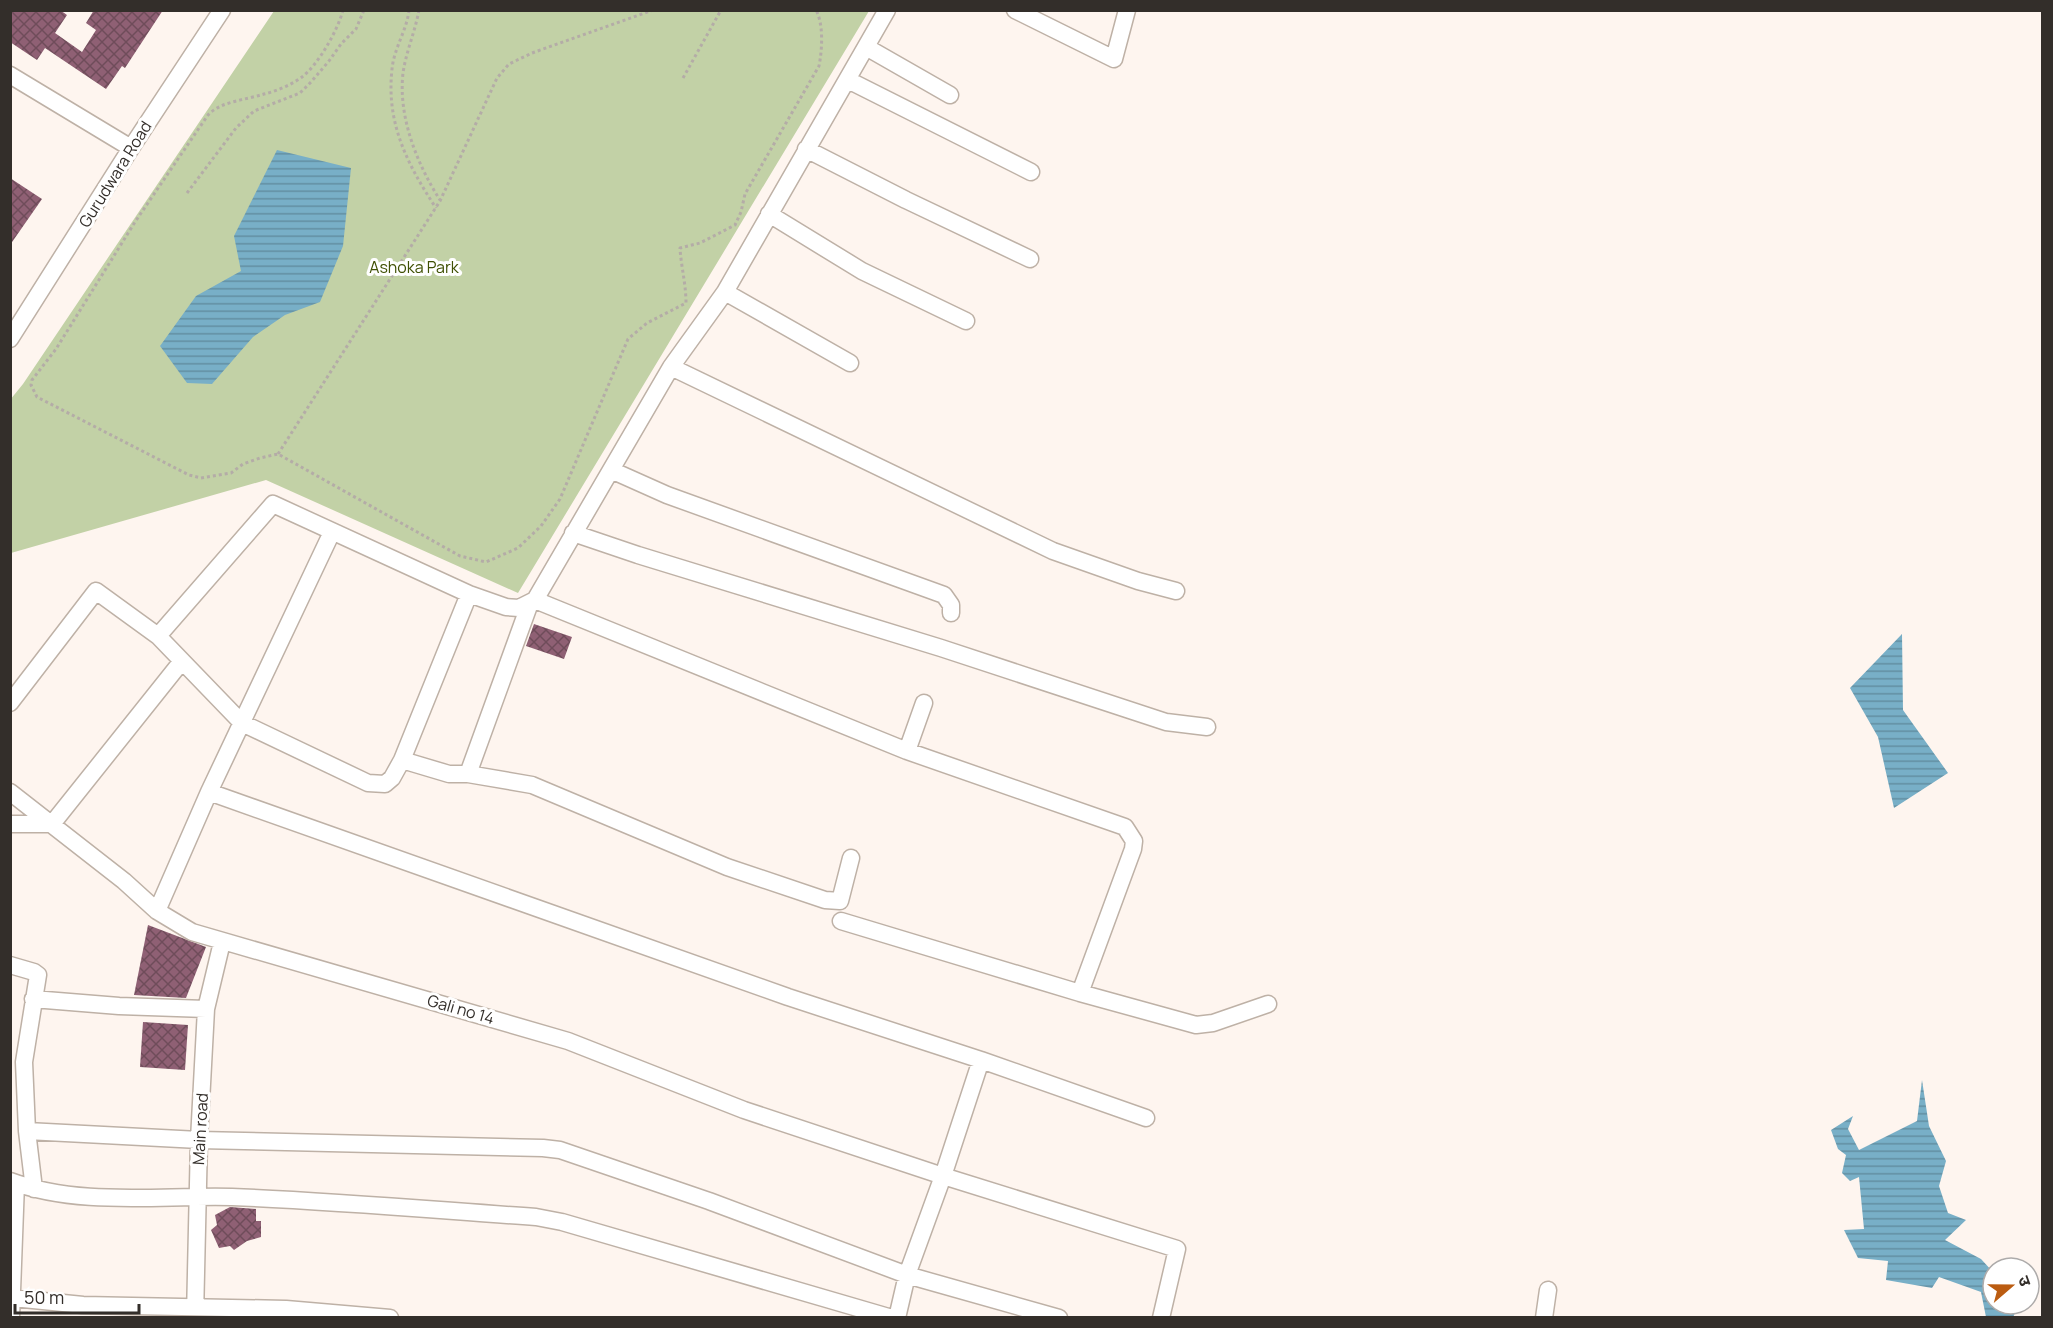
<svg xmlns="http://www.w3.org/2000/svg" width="2053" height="1328" viewBox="0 0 2053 1328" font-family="Manrope,'Noto Sans Devanagari',sans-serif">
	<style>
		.park { fill: #c2d1a6 }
		.water { fill: url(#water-rules) }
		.building { fill: url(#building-cross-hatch) }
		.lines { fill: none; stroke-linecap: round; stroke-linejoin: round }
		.minor-casing { stroke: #beb1a6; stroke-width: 19 }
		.path { stroke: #b4aca7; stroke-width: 3; stroke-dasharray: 3 3; stroke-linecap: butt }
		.minor { stroke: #fff; stroke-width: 16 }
		.labels { text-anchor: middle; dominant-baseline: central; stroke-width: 6; stroke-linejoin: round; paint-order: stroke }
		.street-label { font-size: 16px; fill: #332e2a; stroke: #fff }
		.park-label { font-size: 16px; fill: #405104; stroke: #fff }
	</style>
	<defs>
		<pattern id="water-rules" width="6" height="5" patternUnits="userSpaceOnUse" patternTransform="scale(1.5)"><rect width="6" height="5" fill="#78afc7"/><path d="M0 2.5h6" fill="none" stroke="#638fa2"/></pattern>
		<pattern id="building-cross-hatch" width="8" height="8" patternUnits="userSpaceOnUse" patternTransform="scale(1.5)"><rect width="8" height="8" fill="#8f6074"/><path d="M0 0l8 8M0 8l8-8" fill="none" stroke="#6f4c5a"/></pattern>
	</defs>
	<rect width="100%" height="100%" fill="#fef5ef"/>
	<path class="park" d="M274,11H869L518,593L266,480L11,553L10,400L23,384Z"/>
	<path class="water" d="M277,150L351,168L343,246L320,302L285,315L253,337L212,384L187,383L160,346L196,296L241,271L234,236Z
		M1902,634L1903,710L1948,773L1894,808L1878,737L1850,688Z
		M1922,1080L1929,1126L1946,1161L1939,1186L1948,1213L1966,1220L1945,1240L1981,1259L1993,1272V1304H2020L2013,1317H1986L1981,1292L1939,1277L1932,1288L1886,1280L1888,1261L1858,1258L1844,1230L1864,1229L1859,1177L1850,1181L1842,1173L1846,1155L1838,1149L1831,1130L1853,1116L1848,1129L1859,1150L1917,1121Z"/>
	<path class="building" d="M10,10H60L67,15L55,33L82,52L96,30L86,23L94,10H163L125,68L122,66L106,89L45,48L37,60L10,42Z
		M10,178L42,199L10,245Z
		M534,624L572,637L564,659L526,646Z
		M148,925L206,947L186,998L134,995Z
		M143,1022L188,1025L185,1070L140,1067Z
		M230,1207L256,1209V1221H261V1237L247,1241L234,1250L230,1246L219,1248L211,1230L217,1225L215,1215Z"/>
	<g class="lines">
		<defs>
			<path id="minor" d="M1015,10L1114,59L1127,10
				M866,47L950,95
				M10,75L131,148
				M848,80L1031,172
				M806,149L906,200L1030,259
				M769,214L862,271L966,321
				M725,292L850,363
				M10,339L131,148L222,10
				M671,367L1053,551L1138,581L1176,591
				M611,470L667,495L944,595L951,605V613
				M573,533L638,555L941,648L1166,722L1207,727
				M535,600L907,751L1125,827L1134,841L1133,849L1080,993
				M158,636L273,504L469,594L506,607L519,608L535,600L671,367L725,292L887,10
				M10,703L96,591L158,636L242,723L368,783L385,784L392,778L402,760L469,594
				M907,751L924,703
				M402,760L449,774H468L532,785L727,867L825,900L840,901L851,858
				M468,774L530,603
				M10,792L124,881L157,911L192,932L568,1041L744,1110L943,1176L1177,1249L1161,1318
				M209,792L788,997L981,1060L1146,1118
				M10,824H52L182,661
				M157,911L209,792L332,532
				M841,921L1080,993L1196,1025L1213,1023L1268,1004
				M10,965L34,972L38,975L24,1062L27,1131L34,1189
				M33,999L119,1006L206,1009
				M27,1131L199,1140L543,1148L560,1150L709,1201L907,1275L1059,1318
				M10,1181C80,1207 159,1195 232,1197C333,1201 435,1210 536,1217L562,1222L892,1318
				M13,1298L83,1305L286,1309L390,1318
				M195,1317L199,1140L206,1009L222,942
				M11,1318L16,1183
				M897,1318L907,1275L943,1176L981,1060
				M1544,1318L1548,1290"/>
		</defs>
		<use href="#minor" class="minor-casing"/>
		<path class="path" d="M343,10C338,30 318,65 302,77C291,85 277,91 264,94C246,100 221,101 208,115L135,222L56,349L32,380L31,385L37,397L189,475L201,478L231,473L243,464L260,458L278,454L460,556L486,562L518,548L541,526L560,499L628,339L647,323L686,303C686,284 681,266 680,248L700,243L735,225L741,212L745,194L819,66C822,51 824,25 816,10
			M409,10C407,30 394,48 392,69C386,123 407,164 436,208
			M419,10C415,32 406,52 403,73C398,117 417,164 440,200
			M683,78L721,10
			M187,193L236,128L254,111L300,93L311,82L329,61L341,44L356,29L364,10
			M278,454L440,201L497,78L509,64L532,53L653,10"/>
		<use href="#minor" class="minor"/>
	</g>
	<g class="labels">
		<g class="street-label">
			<text transform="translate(115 174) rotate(-58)">Gurudwara Road</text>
			<text transform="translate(461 1009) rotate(16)">Gali no 14</text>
			<text transform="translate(200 1129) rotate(-87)">Main road</text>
		</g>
		<g class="park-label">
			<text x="414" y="267">Ashoka Park</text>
		</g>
	</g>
	<rect width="2053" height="1328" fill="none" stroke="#332e2a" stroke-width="24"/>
	<g transform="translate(2011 1286) rotate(70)"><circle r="28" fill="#ffffff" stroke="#adabaa" stroke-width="1.5"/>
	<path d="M0-4.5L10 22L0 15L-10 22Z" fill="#bb5c11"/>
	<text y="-9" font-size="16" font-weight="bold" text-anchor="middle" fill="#332e2a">उ</text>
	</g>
	<path d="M15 1304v9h124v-9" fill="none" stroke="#332e2a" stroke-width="3"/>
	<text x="24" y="1304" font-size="18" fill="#332e2a" stroke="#ffffff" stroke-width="4.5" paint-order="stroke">50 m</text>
</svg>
